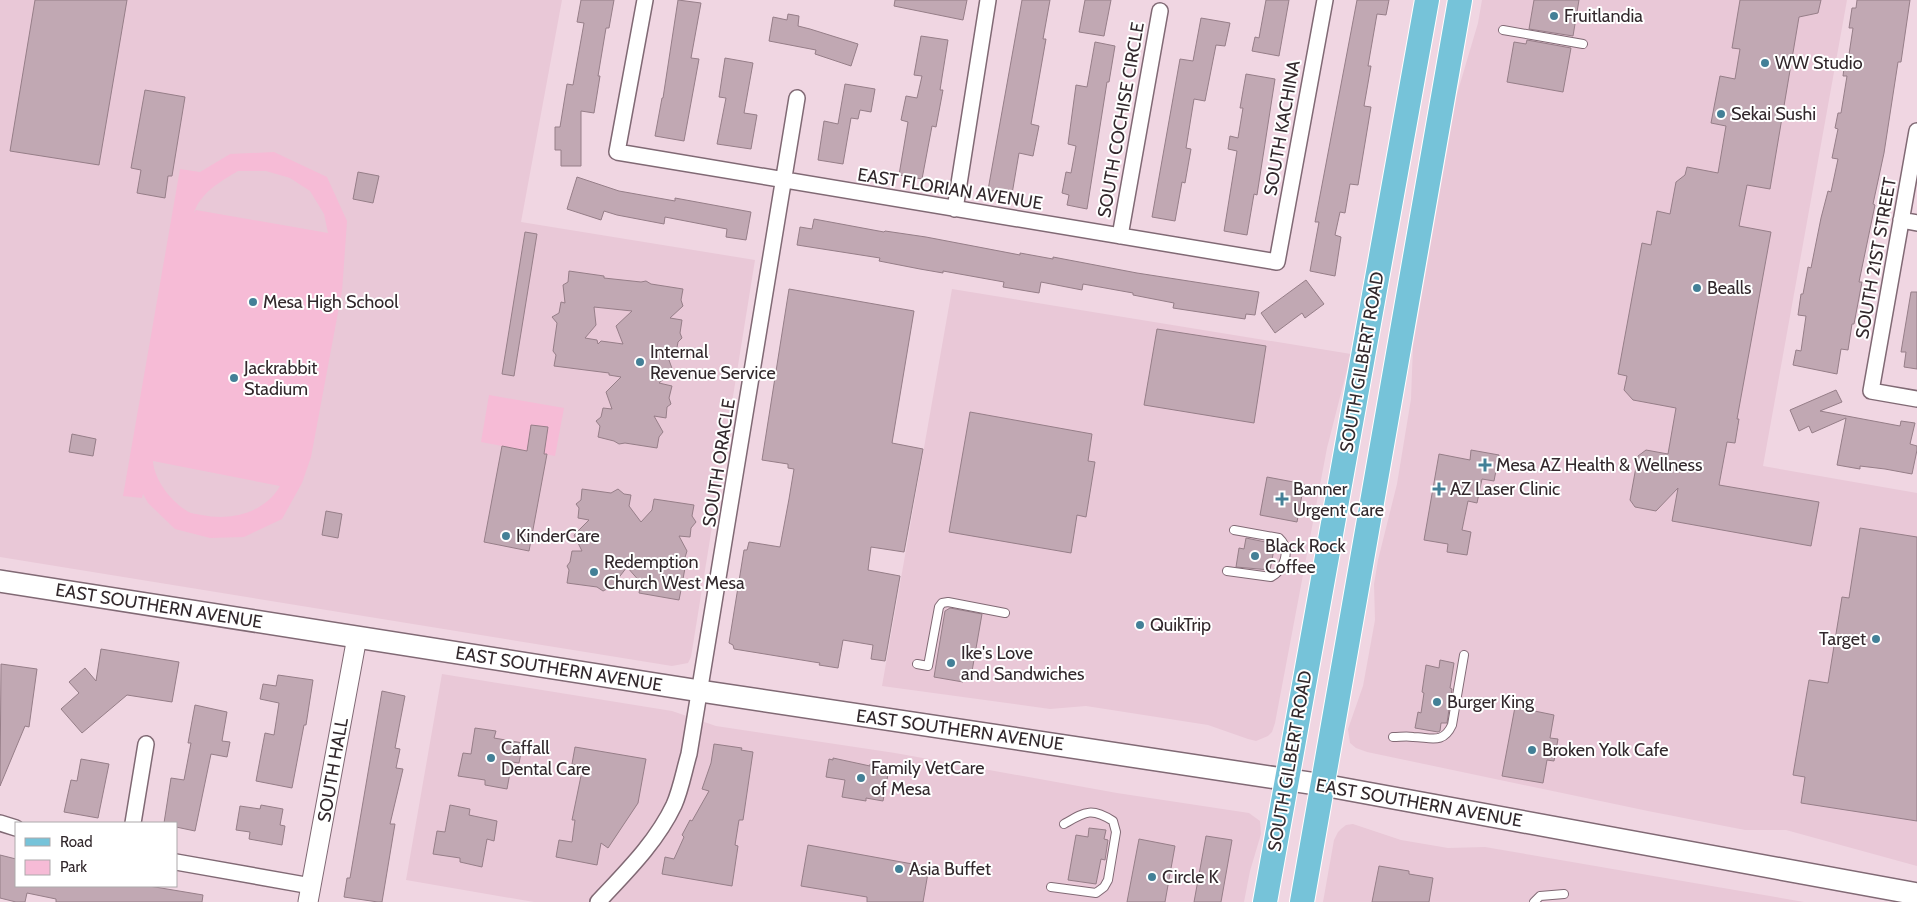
<svg xmlns="http://www.w3.org/2000/svg" width="1917" height="902" viewBox="0 0 1917 902" font-family="Cabin,sans-serif">
	<style>
		.built { fill: #e9c8d7 }
		.green { fill: #f6bbd6; fill-rule: evenodd }
		.building { fill: #c1a8b3; stroke: #967e88; fill-rule: evenodd }
		.lines { fill: none; stroke-linecap: round; stroke-linejoin: round }
		.service-casing { stroke: #806974; stroke-width: 10 }
		.minor-casing { stroke: #806974; stroke-width: 18 }
		.tertiary-casing { stroke: #806974; stroke-width: 21 }
		.secondary-casing { stroke: #806974; stroke-width: 24 }
		.primary-casing { stroke: #fff; stroke-width: 26 }
		.service { stroke: #fff; stroke-width: 8 }
		.minor { stroke: #fff; stroke-width: 15 }
		.tertiary { stroke: #fff; stroke-width: 19 }
		.secondary { stroke: #fff; stroke-width: 21 }
		.primary { stroke: #76c3d9; stroke-width: 24 }
		.poi-dot { fill: #438097; stroke: #fff; stroke-width: 2 }
		.labels { text-anchor: middle; dominant-baseline: central; stroke-width: 4; stroke-linejoin: round; paint-order: stroke }
		.poi-label { font-size: 18px; fill: #32282c; stroke: #fff; text-anchor: start }
		.street-label { font-size: 18px; fill: #32282c; stroke: #fff }
	</style>
	<rect width="100%" height="100%" fill="#f0d6e2"/>
	<path class="built" d="M0,0H562L521,222L755,260L691,657L688,663L672,666L0,557Z
		M1482,0H1847L1763,466L1917,493V866L1786,830H1745L1648,811L1367,752L1356,748L1350,743L1348,729L1363,686L1375,620L1374,584L1378,560L1397,484L1411,399L1413,346L1457,94L1478,23Z
		M952,289L1351,354L1327,448L1275,723L1272,732L1268,736L1256,741L1248,739L1208,725L1086,706L1050,709L882,686Z
		M442,674L672,711L716,726L895,753L1117,793L1249,813L1260,821L1261,834L1250,871L1244,902H534L406,880Z
		M1353,824L1401,840L1448,848L1485,847L1804,902H1323L1334,840L1338,832L1341,829L1346,825Z"/>
	<path class="green" d="M274,152L327,177L347,221L342,291L311,457L302,483L282,519L244,537L210,538L175,529L148,503L143,494L142,498L123,496L180,169L200,172L230,154ZM238,171H266L290,178L310,191L324,214L328,233L196,210L194,213C200,193 221,181 238,171ZM153,462V461L280,486C265,513 230,521 202,515C198,514 191,514 187,511C171,501 155,481 153,462Z
		M489,395L564,408L555,456L481,442Z"/>
	<path class="building" d="M35,0H127L99,165L10,151Z
		M581,0H614L609,28H606L598,76H600L594,113L581,111V166H561V150H555V127H560L567,84L573,85L584,23L577,22Z
		M678,0L701,3L691,58L699,59L684,141L655,136L662,98H663Z
		M895,0H967L963,20L894,6Z
		M1022,0H1050L1043,39H1046L1031,124L1039,126L1033,156L1019,153L1012,194L988,190Z
		M1085,0H1111L1104,36L1079,32Z
		M1266,0H1289L1279,56L1252,51L1255,37L1259,38Z
		M1357,0H1389L1386,15L1377,14L1368,66H1371L1364,106L1371,107L1358,185L1350,184L1345,213L1340,212L1335,235L1341,237L1335,276L1310,271L1319,222H1315Z
		M1534,0H1579L1573,36L1529,29Z
		M1740,0H1821L1818,13L1799,17L1770,189L1747,185L1739,226L1771,232L1737,419H1739L1735,443L1727,442L1719,485L1819,502L1811,546L1672,521L1678,488L1656,511L1635,507L1630,500L1638,456L1646,450L1668,454L1676,408L1633,400L1624,390L1627,376L1618,374L1642,243L1651,245L1657,211L1670,214L1676,182L1685,175L1687,167L1718,173L1726,126L1711,123L1720,76L1735,79L1740,49L1732,48Z
		M1857,0H1910L1901,62H1898L1884,153L1873,204L1875,205L1859,282H1862L1854,324H1852L1848,350L1841,349L1837,374L1793,365L1796,350L1801,351L1806,316L1798,315L1801,294H1803L1808,267L1811,268L1821,218L1828,191L1831,192L1838,159L1832,158L1838,129L1835,128L1838,113H1841L1847,76H1843L1845,60L1848,61L1853,28H1849L1852,8H1856Z
		M788,14L799,16L798,26L810,29L858,44L851,66L815,54L816,50L769,41L773,17L787,20Z
		M1201,18L1230,23L1225,46L1216,45L1205,101L1194,99L1186,148L1191,149L1185,183L1182,182L1175,221L1152,217L1180,59L1193,61Z
		M921,36L948,40L940,90H943L936,127L932,126L922,179L899,175L908,122L901,120L906,96L917,98L922,76L914,75Z
		M1527,40L1571,48L1563,92L1507,82L1514,42L1526,44Z
		M1095,42L1115,46L1109,82H1107L1087,209L1067,205L1069,195L1062,193L1066,172L1071,173L1076,146L1068,144L1076,85L1087,87Z
		M725,58L753,63L744,113L757,115L751,149L717,144L726,98L719,97Z
		M1246,74L1275,79L1257,195L1254,194L1247,235L1224,231L1237,151L1228,149L1230,136L1238,138L1243,108H1240Z
		M845,84L875,89L871,112L860,110L858,119L851,118L843,164L818,160L824,121L838,124Z
		M145,90L185,97L172,176H168L165,198L137,193L141,170L131,168Z
		M358,172L379,176L373,203L353,199Z
		M577,177L619,191L675,201V198L751,212L746,240L726,237L727,229L665,217L664,224L617,215L604,211L601,220L567,209Z
		M814,219L884,232L885,231L926,237L1020,255V253L1053,259V257L1137,273L1259,292L1255,315L1246,314L1245,319L1173,308L1174,303L1133,295V293L1083,284L1082,290L1041,282L1039,293L1003,287L1004,282L943,271V273L920,269L879,261L880,258L797,245L800,227L812,229Z
		M525,232L537,234L514,376L502,374Z
		M569,271L604,276V278L641,282L646,281L651,284L683,289L681,300L683,306L670,318L682,320L680,333L682,338L678,342L676,353L666,352L673,371L659,383L672,386L669,398L671,404L667,407L666,418L654,416L663,432L659,437L657,448L625,443L619,444L614,441L598,437L600,426L596,421L601,417L603,408L612,409L606,392L621,377L609,375V373L554,366L556,355L553,351L557,323L552,317L559,313L561,302L565,303L563,285L568,282ZM594,307L632,311L616,326L623,344L601,341L598,344L597,340L585,338L596,325Z
		M1306,280L1324,304L1305,318L1302,313L1275,333L1261,313Z
		M789,289L914,311L892,443L923,449L904,552L871,547L868,570L900,576L885,661L871,659L873,645L843,640L838,668L819,665L820,663L734,649L733,645L729,643L744,550H747L749,542L780,547L789,499L794,469L788,468V464L762,460Z
		M1911,292H1917V369L1904,367L1906,352H1901Z
		M1157,329L1266,346L1254,423L1144,405Z
		M1836,390L1842,402L1820,411L1900,426L1901,421L1915,423L1910,444L1917,446V450L1912,474L1885,469L1860,466V469L1837,465L1846,418L1812,433L1809,426L1799,431L1790,410Z
		M970,412L1092,434L1088,461L1095,462L1086,517L1077,515L1071,553L949,532Z
		M531,425L548,427L544,454H547L529,551L484,542L502,446L527,451Z
		M72,434L96,439L93,456L69,452Z
		M1471,450L1499,455L1494,481L1482,479L1477,503L1468,501L1462,530L1471,532L1467,555L1447,552L1448,544L1424,540L1439,454L1470,460Z
		M1267,477L1304,484L1297,522L1260,515Z
		M582,489L611,493L618,489L624,494L631,495L629,506L641,522L652,510L654,499L694,505L692,516L696,522L691,528L690,537L679,536L687,551L682,567L685,568L683,579L685,584L681,590L679,600L639,593L641,583L627,567L617,580L616,590L607,589L603,591L597,587L567,583L569,570L567,566L570,562L572,551H582L574,535L589,520L578,518L579,508L576,504L581,500Z
		M326,511L342,514L338,538L322,535Z
		M1860,528L1917,537V821L1801,803L1805,777L1793,775L1809,680L1828,683L1842,597L1849,598Z
		M1246,538L1275,544L1270,570L1236,567L1239,548L1244,549Z
		M950,608L982,614L971,677L964,676L963,682L934,677L945,611Z
		M101,649L179,662L172,702L127,695L82,733L61,709L79,693L69,682L85,668L96,681Z
		M1440,660L1454,663L1450,688L1452,689L1447,723H1441L1440,731L1438,732L1415,728L1418,712L1421,713L1424,693L1422,692L1426,665L1439,668Z
		M1,664L37,669L29,727L25,726L0,786Z
		M278,675L313,680L306,725H304L292,788L256,781L265,733L274,735L279,703L260,699L263,684L276,686Z
		M382,691L405,696L395,748L400,749L396,768L403,769L390,824H395L382,902H378L344,897L347,878H350Z
		M195,705L227,712L222,741L230,742L227,757L211,754L195,831L176,827V823H164L171,778L184,780L191,743H188Z
		M1515,707L1554,715L1550,738L1558,739L1554,761L1547,760L1543,783L1502,776Z
		M475,728L496,731L494,738L523,743L519,763L512,762L507,789L485,785V780L458,776L463,753L471,754Z
		M714,744L742,748L741,750L753,752L743,820H739L735,845L738,846L732,886L662,874L665,857L674,859L684,837L682,835L690,820L692,821L709,791L702,789L711,763Z
		M575,747L646,759L638,803L608,848L601,843L597,865L556,857L559,840L572,842L575,820H572L583,766L572,764Z
		M833,758L870,766V764L886,766L885,768L889,769L883,801L866,798V801L842,797L845,780L826,777L829,759L833,760Z
		M81,759L109,764L98,818L64,812L71,780L77,781Z
		M261,805L283,809L280,825L285,826L282,845L249,839L250,832L236,830L240,806L260,809Z
		M450,805L470,809L469,815L497,821L494,841L487,839L482,867L460,862V858L433,854L437,831L445,832Z
		M1089,828L1106,830L1104,839L1108,840L1105,860L1101,859L1096,884L1068,880L1076,835L1088,837Z
		M1206,836L1232,840L1221,902H1194Z
		M1139,839L1175,846L1165,902H1127Z
		M808,845L929,867L923,902H867V897L801,886Z
		M0,855L16,859V886H149L203,895L202,902H56V899L27,893L25,902H16L0,898Z
		M1379,866L1409,871V874L1433,878L1429,902H1372Z"/>
	<g class="lines">
		<defs>
			<path id="service" d="M1503,30L1583,44
				M1227,571L1271,577C1284,570 1292,550 1279,538L1234,530
				M917,664L928,666L939,607L942,603L948,602L1005,613
				M1393,737C1400,737 1407,736 1413,737C1430,737 1443,745 1452,725L1464,655
				M1051,887L1096,893L1104,887L1108,880L1116,832L1113,821C1091,807 1085,812 1064,824
				M1534,902L1540,896L1564,894"/>
			<path id="minor" d="M645,0L617,152L1277,262L1325,0
				M1917,131L1871,391L1917,399
				M955,209L988,0
				M1901,220L1917,223
				M1120,236L1160,11
				M0,823L16,828
				M133,823L146,744
				M176,862L311,886
				M598,902C625,873 656,843 674,805C681,789 684,771 689,754L797,98"/>
			<path id="tertiary" d="M308,902L357,637"/>
			<path id="secondary" d="M0,581L700,691L1323,785L1917,894"/>
			<path id="primary" d="M1265,902L1427,0
				M1302,902L1460,0"/>
		</defs>
		<use href="#service" class="service-casing"/>
		<use href="#minor" class="minor-casing"/>
		<use href="#tertiary" class="tertiary-casing"/>
		<use href="#secondary" class="secondary-casing"/>
		<use href="#primary" class="primary-casing"/>
		<use href="#service" class="service"/>
		<use href="#minor" class="minor"/>
		<use href="#tertiary" class="tertiary"/>
		<use href="#secondary" class="secondary"/>
		<use href="#primary" class="primary"/>
	</g>
	<g class="poi-dot">
		<circle cx="1554" cy="16" r="5"/>
		<circle cx="1765" cy="63" r="5"/>
		<circle cx="1721" cy="114" r="5"/>
		<circle cx="1697" cy="288" r="5"/>
		<circle cx="253" cy="302" r="5"/>
		<circle cx="640" cy="362" r="5"/>
		<circle cx="234" cy="378" r="5"/>
		<path d="M1482.5 457.5h5v5h5v5h-5v5h-5v-5h-5v-5h5z"/>
		<path d="M1436.5 481.5h5v5h5v5h-5v5h-5v-5h-5v-5h5z"/>
		<path d="M1279.5 491.5h5v5h5v5h-5v5h-5v-5h-5v-5h5z"/>
		<circle cx="506" cy="536" r="5"/>
		<circle cx="1255" cy="556" r="5"/>
		<circle cx="594" cy="572" r="5"/>
		<circle cx="1140" cy="625" r="5"/>
		<circle cx="1876" cy="639" r="5"/>
		<circle cx="951" cy="663" r="5"/>
		<circle cx="1437" cy="702" r="5"/>
		<circle cx="1532" cy="750" r="5"/>
		<circle cx="491" cy="758" r="5"/>
		<circle cx="861" cy="778" r="5"/>
		<circle cx="899" cy="869" r="5"/>
		<circle cx="1152" cy="877" r="5"/>
	</g>
	<g class="labels">
		<g class="poi-label">
			<text x="1564" y="16">Fruitlandia</text>
			<text x="1775" y="63">WW Studio</text>
			<text x="1731" y="114">Sekai Sushi</text>
			<text x="1707" y="288">Bealls</text>
			<text x="263" y="302">Mesa High School</text>
			<text x="650" y="352">Internal<tspan x="650" dy="21">Revenue Service</tspan></text>
			<text x="244" y="368">Jackrabbit<tspan x="244" dy="21">Stadium</tspan></text>
			<text x="1496" y="465">Mesa AZ Health &amp; Wellness</text>
			<text x="1293" y="489">Banner<tspan x="1293" dy="21">Urgent Care</tspan></text>
			<text x="1450" y="489">AZ Laser Clinic</text>
			<text x="516" y="536">KinderCare</text>
			<text x="1265" y="546">Black Rock<tspan x="1265" dy="21">Coffee</tspan></text>
			<text x="604" y="562">Redemption<tspan x="604" dy="21">Church West Mesa</tspan></text>
			<text x="1150" y="625">QuikTrip</text>
			<text x="1866" y="639" text-anchor="end">Target</text>
			<text x="961" y="653">Ike's Love<tspan x="961" dy="21">and Sandwiches</tspan></text>
			<text x="1447" y="702">Burger King</text>
			<text x="501" y="748">Caffall<tspan x="501" dy="21">Dental Care</tspan></text>
			<text x="1542" y="750">Broken Yolk Cafe</text>
			<text x="871" y="768">Family VetCare<tspan x="871" dy="21">of Mesa</tspan></text>
			<text x="909" y="869">Asia Buffet</text>
			<text x="1162" y="877">Circle K</text>
		</g>
		<g class="street-label">
			<text transform="translate(1121 120) rotate(-80)">SOUTH COCHISE CIRCLE</text>
			<text transform="translate(1282 128) rotate(-80)">SOUTH KACHINA</text>
			<text transform="translate(950 189) rotate(9)">EAST FLORIAN AVENUE</text>
			<text transform="translate(1876 258) rotate(-80)">SOUTH 21ST STREET</text>
			<text transform="translate(1362 362) rotate(-80)">SOUTH GILBERT ROAD</text>
			<text transform="translate(719 463) rotate(-81)">SOUTH ORACLE</text>
			<text transform="translate(159 606) rotate(9)">EAST SOUTHERN AVENUE</text>
			<text transform="translate(559 669) rotate(9)">EAST SOUTHERN AVENUE</text>
			<text transform="translate(960 730) rotate(8)">EAST SOUTHERN AVENUE</text>
			<text transform="translate(1290 761) rotate(-80)">SOUTH GILBERT ROAD</text>
			<text transform="translate(333 770) rotate(-80)">SOUTH HALL</text>
			<text transform="translate(1419 803) rotate(10)">EAST SOUTHERN AVENUE</text>
		</g>
	</g>
	<rect x="15" y="822" width="162" height="65" fill="#ffffff" stroke="#ada9ab"/>
	<rect x="25" y="838" width="25" height="8" fill="#76c3d9" stroke="#ada9ab"/>
	<text x="60" y="847" font-size="15" fill="#32282c">Road</text>
	<rect x="25" y="860" width="25" height="15" fill="#f6bbd6" stroke="#ada9ab"/>
	<text x="60" y="872" font-size="15" fill="#32282c">Park</text>
</svg>
